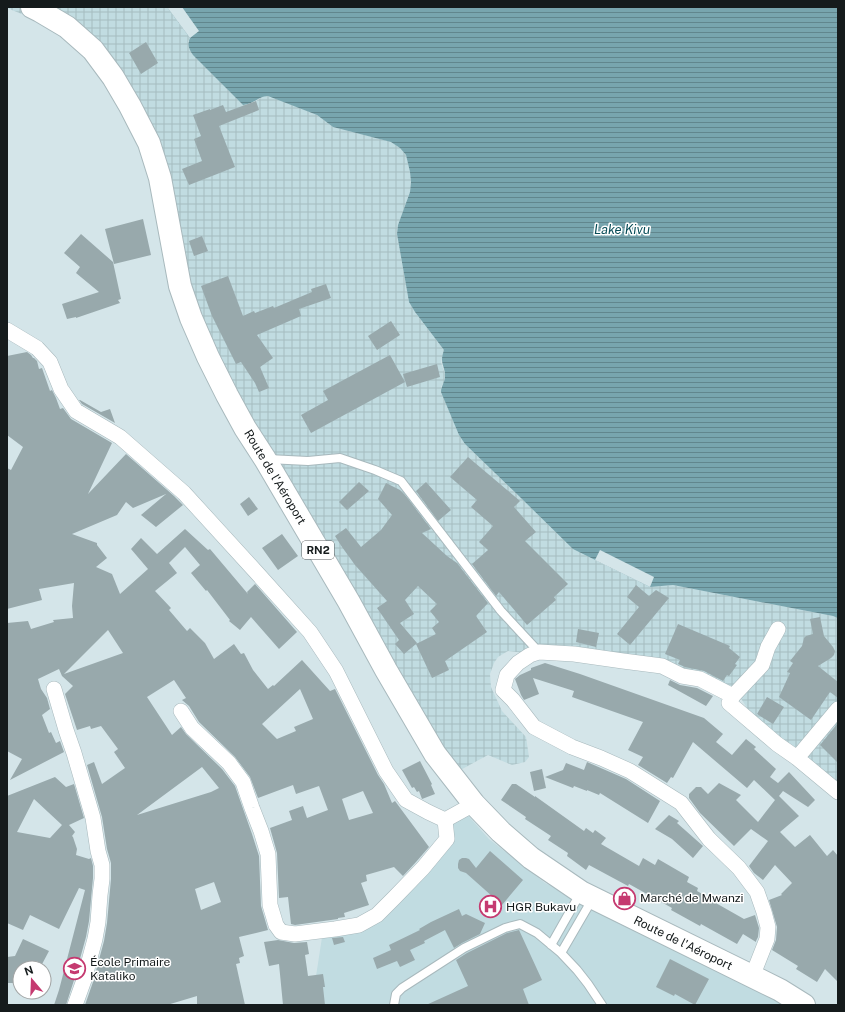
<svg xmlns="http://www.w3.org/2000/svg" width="845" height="1012" viewBox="0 0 845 1012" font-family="'Public Sans',sans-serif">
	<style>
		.built { fill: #c1dce1 }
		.industrial { fill: url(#industrial-grid) }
		.water { fill: url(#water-rules) }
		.pier { fill: #d4e5e9 }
		.building { fill: #98a9ac; fill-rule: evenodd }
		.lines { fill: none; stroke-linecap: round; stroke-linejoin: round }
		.service-casing { stroke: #a8b9bd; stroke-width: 10 }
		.minor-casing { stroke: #a8b9bd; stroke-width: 16 }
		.trunk-casing { stroke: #a8b9bd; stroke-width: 24 }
		.service { stroke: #fff; stroke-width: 8 }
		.minor { stroke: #fff; stroke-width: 15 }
		.trunk { stroke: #fff; stroke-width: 22 }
		.labels { text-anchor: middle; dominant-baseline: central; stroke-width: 3; stroke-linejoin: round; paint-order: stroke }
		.shield { fill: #fff; stroke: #5b5f60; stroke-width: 1 }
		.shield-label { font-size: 11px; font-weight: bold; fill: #151b1c }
		.street-label { font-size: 12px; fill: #151b1c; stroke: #fff }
		.poi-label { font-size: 12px; fill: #151b1c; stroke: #fff; text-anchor: start }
		.water-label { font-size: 13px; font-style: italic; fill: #074c57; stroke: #fff }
	</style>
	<defs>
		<pattern id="industrial-grid" width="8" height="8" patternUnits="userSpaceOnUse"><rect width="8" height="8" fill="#c1dce1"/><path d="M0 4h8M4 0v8" fill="none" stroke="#a5bcc0"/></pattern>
		<pattern id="water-rules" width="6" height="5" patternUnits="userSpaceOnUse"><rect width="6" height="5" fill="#78a5ae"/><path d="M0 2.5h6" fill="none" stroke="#61868d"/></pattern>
	</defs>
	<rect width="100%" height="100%" fill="#d4e5e9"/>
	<path class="built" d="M463,810L489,839L545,883L632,925L791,1005H313L312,1002L323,931L359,925L447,839L445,820Z"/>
	<path class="industrial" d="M7,7H167L190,38L188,42L223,85L243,105L253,103L264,96L268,95L317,115L333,127L392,142L400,148L406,155L410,172L411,182L410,192L398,225L397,234L409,302L415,312L444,350L441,362L445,375L444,382L441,387L459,435L465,444L522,499L595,560L650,587L673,585L833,616L838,618V800L749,711L740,697L684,671L508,651L498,657L494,663L490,674L491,687L502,711L526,737L529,757L525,762L512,765L488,755L442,780L181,318L144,155L124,111L93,65L56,28L7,8Z"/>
	<path class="water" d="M167,7H838V618L833,616L673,585L650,587L573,549L522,499L465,444L459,435L441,392C441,386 445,382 445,376C445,365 439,364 444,350L415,312L409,302L397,234L398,225L410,192L411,182L410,172L406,155L400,148L391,142L333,127L317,115L268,96C259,96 254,104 243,105L193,55C189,49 187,45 190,38Z"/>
	<path class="pier" d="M167,7H182L199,31L190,38Z
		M600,550L654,577L650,587L595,560Z"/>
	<path class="building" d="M146,42L158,63L141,74L129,53Z
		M256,101L259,110L219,126L235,167L189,185L182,169L202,161L194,139L201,136L193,115L210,109V110L223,105L226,112Z
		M143,219L151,255L114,264L105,229Z
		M81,234L113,262L121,299L118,300L120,303L76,318V317L67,319L62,304L99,292L76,273L80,267L64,253Z
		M202,236L208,251L194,256L189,241Z
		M228,276L243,316L254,311L255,313L273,306L274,308L312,292L311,289L326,284L331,298L299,309L301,316L257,335L273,358L260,367L269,388L259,392L255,383L241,362L236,364L212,316L201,286Z
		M391,321L400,335L377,350L368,336Z
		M27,352L31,355L33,358H34L37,361L39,369L42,368L50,391L52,390L56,398L60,409L63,408L71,419L112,443L88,494L126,454L174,496L183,505L156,527L141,515L166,494L133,508L126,502L117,515L72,534L97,543V545L107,558L96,567L112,574L120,594L148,569L131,549L141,538L157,554L185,529L208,550L210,549L248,594L247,592L255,584L297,632L279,649L251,617L240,630L229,621L230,620L207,590L206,591L191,573L200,565L185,547L169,563L177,573L155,591L171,608L169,610L187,631L190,628L205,643L214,659L234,644L241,654L244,653L253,670L268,689L273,685L274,686L302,660L330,691L335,689L378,775L384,784L392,803L395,801L429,847L416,862L403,876L394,867L366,875L367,881L361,883L369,905L344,913L345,917L338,918V919L295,925L291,924L288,897L279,898L277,853L270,828L292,820L289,811L303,806L307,818L328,810L319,786L296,794L293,785L258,798L250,777L235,757L199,722L189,706L182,700L186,698L174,680L147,697L172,735L181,727L186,734L222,769L235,786L252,834L259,856L261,906L268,930L239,937L244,956L239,958L240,963L236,964L245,1005H197V996L167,1005H85L93,982L104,941L107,923L111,879V863L107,849L102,817L87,765L94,762L102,784L125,768L114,752L118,749L101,726L91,729L90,726L77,730L65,694L73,686L62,676L59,669L38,679L41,689L47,698L50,709L42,715L49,733L51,732L56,743L60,741L64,752L10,780L22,759L7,751V623L28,621L31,629L54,622L53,620L73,618L72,606L74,583L39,589L42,600L7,609V468L11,470L23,447L7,435V356ZM108,630L123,653L64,674ZM300,689L313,719L294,727L296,731L277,739L262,724ZM202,767L219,788L211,792L137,815ZM363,791L373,813L349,820L342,799ZM214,882L221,902L201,910L195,889Z
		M390,355L405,382L311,433L301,415L328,400L323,391Z
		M437,364L440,377L407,387L403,374Z
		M79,400H80L101,412L110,409L115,423L82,404Z
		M468,457L520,501L514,507L536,532L525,541L568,584L554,597L556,600L527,625L499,592L496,596L472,564L488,550L479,542L493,526L471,507L477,500L450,477Z
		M359,482L369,491L347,510L339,502Z
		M426,482L451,510L438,521L416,491Z
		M386,483L400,490L406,496L431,529L422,533L447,556L457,563L488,603L476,616L487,632L445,661L449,670L432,678L416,644L404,654L395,644L399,640L377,608L387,601L355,565L342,547L335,536L346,528L361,547L381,530L392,515L378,499ZM418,586L437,604L430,611L439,622L432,628L436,634L416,644L417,643L400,623L414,614L405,600Z
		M249,497L258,509L248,516L240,504Z
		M282,534L298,556L278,570L262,548Z
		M636,585L649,596L656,590L669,598L630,645L617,634L639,607L627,597Z
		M820,617L824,636L833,647L835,651L834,655L831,658L818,666L838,682V698L830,692L811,720L779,697L790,673L787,672L793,663L790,661L802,646L804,638L806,636L813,634L810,619Z
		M678,624L730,646L729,648L740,657L735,664L737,665L729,676L727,675L723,681L704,671L685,667L678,664L680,660L665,654Z
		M578,629L599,633L596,647L576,642Z
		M545,663L580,674L704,718L723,734L716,742L732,755L746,739L756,747L754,749L776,769L770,777L778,783L789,772L815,800L808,807L783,791L779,796L799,816L780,832L795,847L810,835L827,856L833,850L838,856V982L825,969L817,982L796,969L798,966L772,950L776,940L777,927L769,900L782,895L781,894L792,883L775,865L763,880L754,873L749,866L768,841L751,829L734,846L700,813L689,798V794L696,787H701L708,794L719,783L741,795L736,800L758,822L775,800L754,780L747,788L693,742L673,778L671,777L667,783L638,765L643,757L628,750L643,722L572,697L574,691L533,678L539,694L524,700L521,695L515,679L520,675L531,670V668Z
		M670,680L680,685L697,688L713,696L706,706L668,685Z
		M767,697L784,707L773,724L757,714Z
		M838,723V763L820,745Z
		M420,761L432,784L431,785L435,794L422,799L419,791L417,792L414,787L412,788L402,770Z
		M587,762L626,779L660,801L648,823L600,793L599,795L587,790V791L574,786L573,788L545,777L563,770L566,763L584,770Z
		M542,769L546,788L534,791L530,772Z
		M55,777L66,787L74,784L84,818L69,825L75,832L72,836L73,837L77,849L76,855L89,859L91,858L93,866V878L89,921L86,937L75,977L66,1005H54L59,990L85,890L79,888L59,929L30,915L23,930L7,923V796ZM34,799L62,825L50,838L17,832Z
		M512,784H516L535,797V796L584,831L586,828L593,833L595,830L606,838L601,844L639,866L643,858L655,865L658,859L689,877L687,882L698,888L697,891L715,901L714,902L744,919L755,915L759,928L758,937L756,941V942L743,934L737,944L701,924L700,926L671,910L672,908L629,884L628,886L589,865L586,870L567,856L568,853L548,840L551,836L525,819L526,817L501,800Z
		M669,815L679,821L677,823L703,846L693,858L672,839L655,829Z
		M490,851L523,880L502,905L466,873L460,871L458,868V864L459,860L462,858H466L469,859L476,868Z
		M459,909L462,916L466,914L485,923L480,934L462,943L454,948L445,930L424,941L425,943L410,950L415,960L400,967L397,961L377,969L373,958L391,950L389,945L420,930L419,929L431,922Z
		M519,930L542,980L523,989L529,1005H426L468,986L456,960L467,953L507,933Z
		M343,937L345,942L334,945L332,938Z
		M23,939L49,951L40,968H20V983H7V957L15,956Z
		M278,940L294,943L307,942L309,954L305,955L308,976L323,974L325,987H323L325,1005H283L279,964L269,966L264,942Z
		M670,959L709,979L695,1005L675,994L674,996L656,987Z"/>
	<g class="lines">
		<defs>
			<path id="service" d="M268,459L308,461L340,458L375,470L401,481L501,611L539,652
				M551,945L581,892
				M561,953L593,898
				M394,1005L396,994L402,988L464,948L505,928L520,924L537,933L561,953L577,970L588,984L602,1005"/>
			<path id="minor" d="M7,330L37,348L50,362L61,389L76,411L120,437L184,493L257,573L310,632L336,671L386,771L406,800L428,812L445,820L474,804
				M54,689L66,730L74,753L93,818L98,851L102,865V879L100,895L98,922L95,939L84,980L75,1005
				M733,696L729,703L777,744L797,758L838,792
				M181,711L192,728L229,763L243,782L252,808L261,831L268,854L270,905L276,925L281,932L295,934L335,929L359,925L377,915L394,898L423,868L447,839L445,820
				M797,758L838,709
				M752,977L767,939L768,927L764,912L757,892L739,868L709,839L681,803L630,771L601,758L572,747L534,727L513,700L503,690L507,675L518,663L530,655L539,652L574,654L623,661L662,666L682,676L700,679L733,696L762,665L768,647L778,629"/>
			<path id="trunk" d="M32,7L40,11L67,27L93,50L113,77L130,106L149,143L160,178L180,286L191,318L208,357L227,395L245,428L265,459L349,602L386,670L435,754L474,804L501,832L531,858L581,892L780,990L804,1005"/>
		</defs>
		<use href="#service" class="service-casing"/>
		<use href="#minor" class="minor-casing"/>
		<use href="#trunk" class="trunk-casing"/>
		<use href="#service" class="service"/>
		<use href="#minor" class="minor"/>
		<use href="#trunk" class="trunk"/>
	</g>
	<defs>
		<symbol id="shop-ring" viewBox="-11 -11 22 22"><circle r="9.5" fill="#fff" stroke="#c53a70" stroke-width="1.5"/><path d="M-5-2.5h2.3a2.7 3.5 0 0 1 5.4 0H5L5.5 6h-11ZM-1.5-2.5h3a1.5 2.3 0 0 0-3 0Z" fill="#c53a70"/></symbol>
		<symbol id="hospital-ring" viewBox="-11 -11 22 22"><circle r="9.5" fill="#fff" stroke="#c53a70" stroke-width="1.5"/><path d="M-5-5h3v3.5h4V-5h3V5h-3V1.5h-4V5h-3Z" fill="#c53a70"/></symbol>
		<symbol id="school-ring" viewBox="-11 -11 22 22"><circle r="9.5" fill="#fff" stroke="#c53a70" stroke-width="1.5"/><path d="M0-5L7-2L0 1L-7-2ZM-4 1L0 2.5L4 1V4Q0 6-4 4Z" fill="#c53a70"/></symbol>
	</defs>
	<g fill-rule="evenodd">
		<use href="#shop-ring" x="612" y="886" width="25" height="25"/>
		<use href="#hospital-ring" x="478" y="894" width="25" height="25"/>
		<use href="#school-ring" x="62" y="956" width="25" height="25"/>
	</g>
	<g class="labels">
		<rect class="shield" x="302" y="541" width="32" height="18" rx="3"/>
		<g class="shield-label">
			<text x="318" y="550">RN2</text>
		</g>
		<g class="street-label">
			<text transform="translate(275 477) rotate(59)">Route de l'Aéroport</text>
			<text transform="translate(683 943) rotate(26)">Route de l'Aéroport</text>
		</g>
		<g class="poi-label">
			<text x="640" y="898">Marché de Mwanzi</text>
			<text x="506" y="907">HGR Bukavu</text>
			<text x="90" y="962">École Primaire<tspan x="90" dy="14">Kataliko</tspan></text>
		</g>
		<g class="water-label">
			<text x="622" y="229">Lake Kivu</text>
		</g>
	</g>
	<rect width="845" height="1012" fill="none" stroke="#151b1c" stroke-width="16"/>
	<g transform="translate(32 980) rotate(341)"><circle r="19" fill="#ffffff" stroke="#a1a4a4"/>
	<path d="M0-3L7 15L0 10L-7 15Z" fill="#c53a70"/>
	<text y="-6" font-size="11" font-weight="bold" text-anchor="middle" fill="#151b1c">N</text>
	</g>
</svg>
